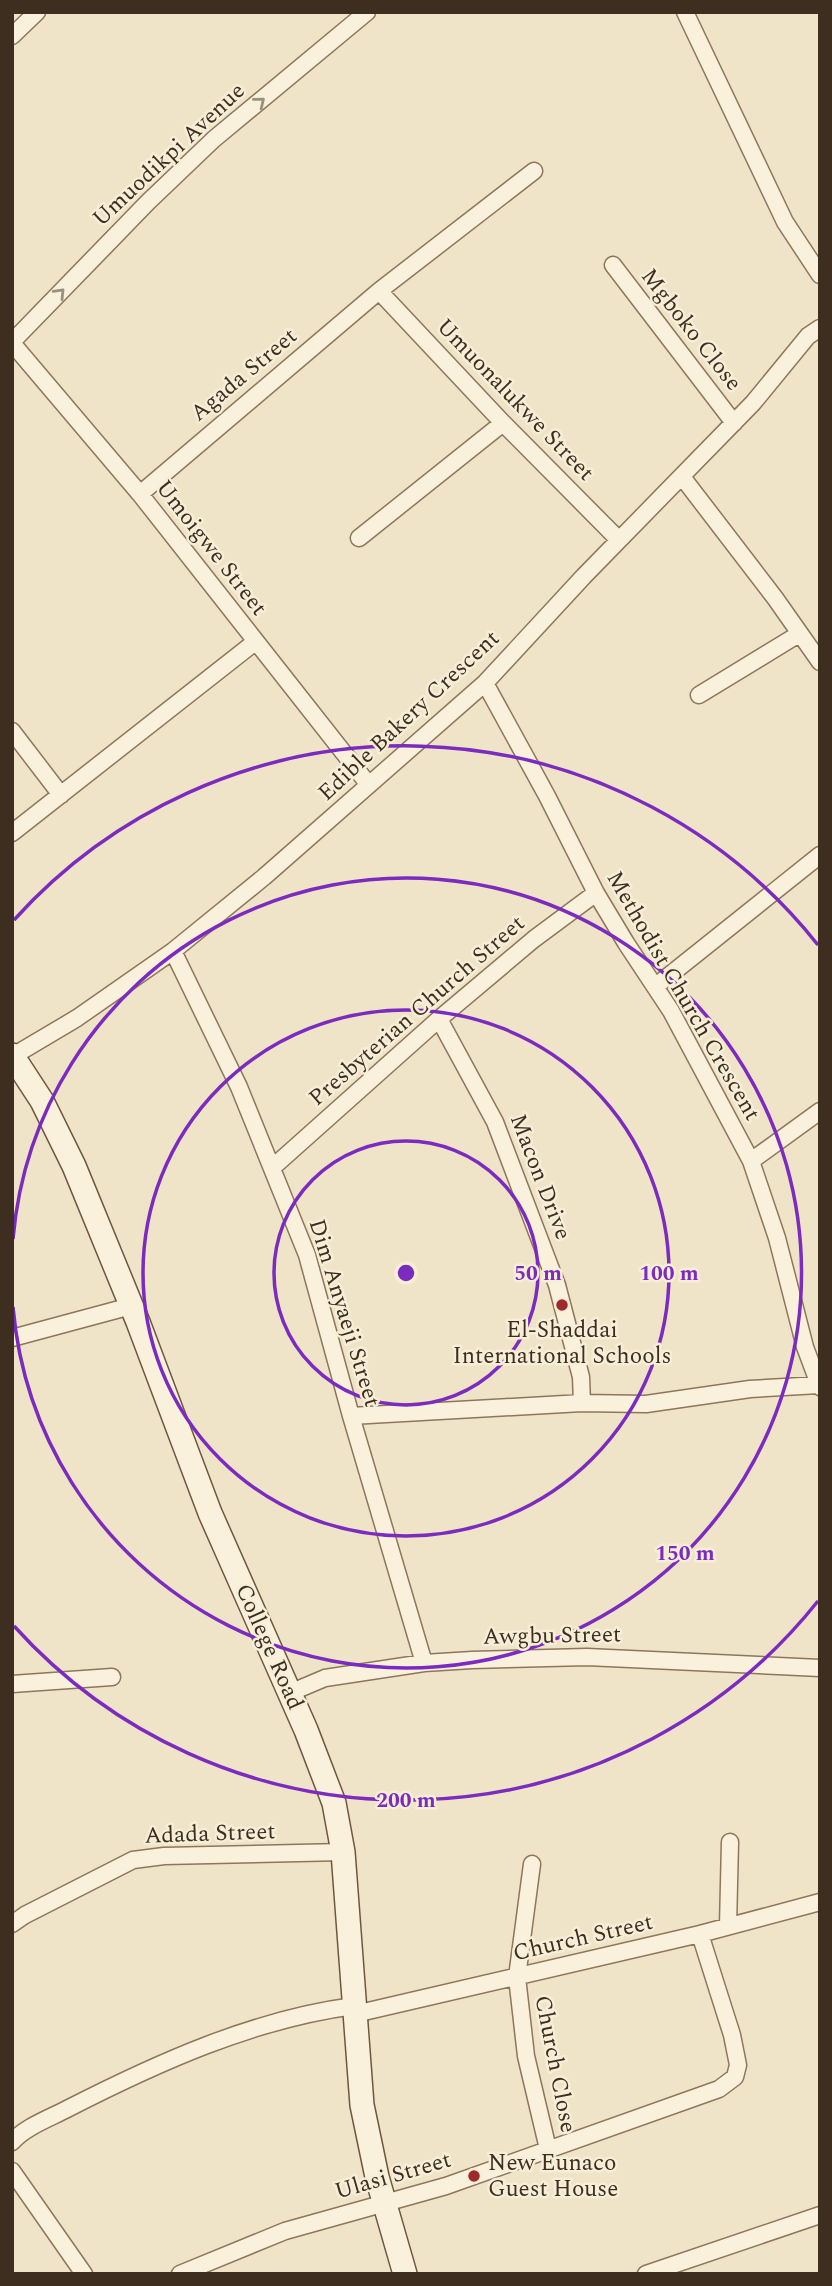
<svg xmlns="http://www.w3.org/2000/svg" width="832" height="2286" viewBox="0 0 832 2286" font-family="Spectral,serif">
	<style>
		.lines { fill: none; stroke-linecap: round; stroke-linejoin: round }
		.street-casing { stroke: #8d765c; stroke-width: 19 }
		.secondary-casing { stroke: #6f573f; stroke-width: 26 }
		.street { stroke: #faf1dc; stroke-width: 16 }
		.secondary { stroke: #faf1dc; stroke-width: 23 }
		.oneway { stroke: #9c907e }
		.ring { fill: none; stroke: #7b2cbf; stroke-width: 3.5 }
		.poi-dot { fill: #9e2a2b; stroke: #f7eed8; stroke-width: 2.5 }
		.labels { text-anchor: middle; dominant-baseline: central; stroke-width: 5; stroke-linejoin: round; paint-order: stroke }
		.street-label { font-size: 23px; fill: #3d2e20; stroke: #f7eed8 }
		.poi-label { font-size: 23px; fill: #3d2e20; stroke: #f7eed8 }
		.centre { fill: #7b2cbf; stroke: #f7eed8; stroke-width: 3.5 }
		.ring-label { font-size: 21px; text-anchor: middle; font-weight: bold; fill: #7b2cbf; stroke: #f7eed8; stroke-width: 5; stroke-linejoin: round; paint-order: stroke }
	</style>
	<rect width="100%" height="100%" fill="#f0e4c8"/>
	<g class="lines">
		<defs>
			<path id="street" d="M685,12L785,222L820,275
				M12,36L37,12
				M613,265L734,423
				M379,291L503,423L619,540
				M12,342L148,202L214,139L367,12
				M12,343L140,494L369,785
				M683,478L775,598L820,662
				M140,494L379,291L534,171
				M359,538L503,423
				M485,683L547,796L596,893L626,943L671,1011L751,1161L777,1238L805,1347L820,1387
				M699,695L799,634
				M12,731L61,795
				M12,833L255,642
				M173,951L239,1087L307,1255L351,1416L424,1663
				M656,986L820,855
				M439,1019L495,1122L557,1285L581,1377L582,1403
				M13,1056L77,1018L173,951L264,877L485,683L584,576L753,403L808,336L820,328
				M751,1161L820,1111
				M272,1168L439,1019L534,939L596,893
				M12,1338L131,1306
				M351,1416L582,1403L646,1404L750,1389L819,1385
				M12,1684L112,1677
				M291,1696L299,1689L325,1678L424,1663L472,1660L587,1657L820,1668
				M532,1864L517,1977L526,2056L548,2149
				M12,1924L25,1915L133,1860L164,1856L343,1852
				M728,1926L730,1842
				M355,2014L700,1934L820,1902
				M12,2142C25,2127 50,2118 67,2109C157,2063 254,2019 354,2006
				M12,2171L84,2274
				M180,2274L285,2231L446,2186L719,2089L735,2077L738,2065L732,2035L700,1934
				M646,2274L820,2215"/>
			<path id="secondary" d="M12,1055L42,1101L74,1166L138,1322L210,1513L306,1730L334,1803L343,1852L362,2105L377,2177L405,2274"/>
		</defs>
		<use href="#street" class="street-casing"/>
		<use href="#secondary" class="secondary-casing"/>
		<use href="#street" class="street"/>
		<use href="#secondary" class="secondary"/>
	</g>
	<defs><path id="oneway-chevron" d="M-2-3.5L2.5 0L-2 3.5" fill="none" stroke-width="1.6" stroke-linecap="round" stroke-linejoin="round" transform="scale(1.75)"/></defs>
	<g class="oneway">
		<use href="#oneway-chevron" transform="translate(260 102) rotate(-39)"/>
		<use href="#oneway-chevron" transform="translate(60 293) rotate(-46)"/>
	</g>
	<g class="ring">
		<circle cx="406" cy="1273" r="132"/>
		<circle cx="406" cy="1273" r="263"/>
		<path d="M13 1239A395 395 0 1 1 13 1307"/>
		<path d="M818 1601A527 527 0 0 1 14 1626M14 920A527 527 0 0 1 818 945"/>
	</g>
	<g class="poi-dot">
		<circle cx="562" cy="1305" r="7"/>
		<circle cx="474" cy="2176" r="7"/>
	</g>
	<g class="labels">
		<g class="street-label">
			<text transform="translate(169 155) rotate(-43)">Umuodikpi Avenue</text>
			<text transform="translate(691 330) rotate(52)">Mgboko Close</text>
			<text transform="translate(244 375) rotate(-40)">Agada Street</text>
			<text transform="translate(515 400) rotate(46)">Umuonalukwe Street</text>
			<text transform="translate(211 548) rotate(52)">Umoigwe Street</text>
			<text transform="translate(409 716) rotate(-43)">Edible Bakery Crescent</text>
			<text transform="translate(683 996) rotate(60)">Methodist Church Crescent</text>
			<text transform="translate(417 1011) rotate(-41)">Presbyterian Church Street</text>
			<text transform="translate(540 1177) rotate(69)">Macon Drive</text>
			<text transform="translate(344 1313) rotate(73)">Dim Anyaeji Street</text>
			<text transform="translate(552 1636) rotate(-1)">Awgbu Street</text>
			<text transform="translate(269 1647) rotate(66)">College Road</text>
			<text transform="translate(210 1834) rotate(-2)">Adada Street</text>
			<text transform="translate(583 1938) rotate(-13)">Church Street</text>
			<text transform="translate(555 2064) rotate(79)">Church Close</text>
			<text transform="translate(393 2176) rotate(-16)">Ulasi Street</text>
		</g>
		<g class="poi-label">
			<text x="562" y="1330">El-Shaddai<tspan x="562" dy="26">International Schools</tspan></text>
			<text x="488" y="2163" text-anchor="start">New Eunaco<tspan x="488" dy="26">Guest House</tspan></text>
		</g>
	</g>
	<circle cx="406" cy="1273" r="10" class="centre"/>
	<g class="ring-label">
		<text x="538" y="1280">50 m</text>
		<text x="669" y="1280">100 m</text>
		<text x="685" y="1560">150 m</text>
		<text x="406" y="1807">200 m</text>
	</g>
	<rect width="832" height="2286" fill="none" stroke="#3d2e20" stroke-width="28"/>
</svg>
